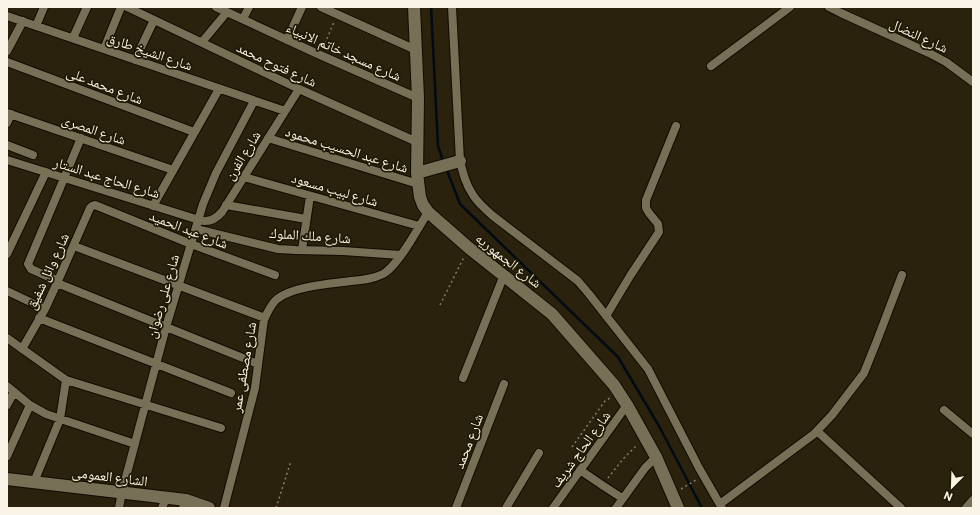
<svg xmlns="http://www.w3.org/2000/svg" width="980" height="515" viewBox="0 0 980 515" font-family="Commissioner,'Noto Naskh Arabic',sans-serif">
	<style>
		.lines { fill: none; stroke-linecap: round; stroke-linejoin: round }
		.stream { stroke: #000b15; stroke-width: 2.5 }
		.street-casing { stroke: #120b00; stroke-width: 10 }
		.secondary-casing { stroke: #120b00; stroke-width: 14 }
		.path { stroke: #837c6a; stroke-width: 1.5; stroke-dasharray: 2 3; stroke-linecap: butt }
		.street { stroke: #776f56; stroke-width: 8 }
		.secondary { stroke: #776f56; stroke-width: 12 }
		.labels { text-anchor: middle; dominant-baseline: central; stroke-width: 3.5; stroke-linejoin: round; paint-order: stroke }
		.street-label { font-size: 14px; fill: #f9f4e6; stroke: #201903 }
	</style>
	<rect width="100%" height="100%" fill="#2a220c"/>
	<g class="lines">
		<path class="stream" d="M431,7L438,146L443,161
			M446,168L460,204L618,357L659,426L702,508"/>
		<defs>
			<path id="street" d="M127,7L299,89L417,142
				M216,7L320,55L418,98
				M321,7L416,50
				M452,7L460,161C463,173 466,185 473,195C478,203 486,210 493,216L578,281L589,294L648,369L699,468L722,508
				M829,7L841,13L929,53L946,62L973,82
				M7,16L285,111
				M243,19L249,7
				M36,26L44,7
				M73,38L87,7
				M287,40L302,7
				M202,42L227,12
				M104,49L121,7
				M7,51L23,21
				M135,60L154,20
				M7,62L194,132
				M711,66L790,7
				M7,113L173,170
				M7,123L11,114
				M268,138L418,184
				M7,145L33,155
				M7,160L199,220C208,223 215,220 222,212L299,89
				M244,177L419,226
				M226,205L306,219
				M153,206L219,89
				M196,229L278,249L296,250L343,251L400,255
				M74,246L265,318
				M302,250L310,196
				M7,254L46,172
				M58,281L31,269L28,264L81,138
				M57,283L258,364
				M7,291L45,309
				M606,316L630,276L659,232L658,224L649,213L646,208V200L676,126
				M39,318L231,393
				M7,338L66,380L221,428
				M22,349L45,309L57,283L90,208L92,206L95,205L191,244L275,275
				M463,378L504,275
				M7,386L30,405L46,414L135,444
				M7,405L14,392
				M944,410L973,434
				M817,431L901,508
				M7,456L30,405
				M580,470L602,485L622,498
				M34,482L60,419L66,380
				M720,504L814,434L832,415L864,373L878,338L902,275
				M119,508L122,492L166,327L203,204L216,173L254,101
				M162,508L166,498
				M183,508L186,500
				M224,508L255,388L264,319C268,312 271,304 277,299C294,286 330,284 351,281C362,280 373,279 383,274C398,266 419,227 428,212
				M456,508L504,384
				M506,508L539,453
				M553,508L627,405
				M616,508L645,468L656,457
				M966,508L973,500"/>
			<path id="secondary" d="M414,7L418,98L417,173L420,197L423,205L428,212L469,248L552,314L614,385L627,405L656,457L678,508
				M417,173L460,161
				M7,479L186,500L209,508"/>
		</defs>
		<use href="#street" class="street-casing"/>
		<use href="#secondary" class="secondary-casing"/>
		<path class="path" d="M323,48L334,22
			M440,305L464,257
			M572,447L605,401L610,398
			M608,478L623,459L637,445
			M681,489L696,480
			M276,508L291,461"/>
		<use href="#street" class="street"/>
		<use href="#secondary" class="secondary"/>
	</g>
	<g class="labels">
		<g class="street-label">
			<text transform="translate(919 35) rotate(25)">شارع النضال</text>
			<text transform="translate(150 51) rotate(19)">شارع الشيخ طارق</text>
			<text transform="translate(344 51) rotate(24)">شارع مسجد خاتم الانبياء</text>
			<text transform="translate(277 64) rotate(25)">شارع فتوح محمد</text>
			<text transform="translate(105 85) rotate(21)">شارع محمد على</text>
			<text transform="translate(94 129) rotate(19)">شارع المصرى</text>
			<text transform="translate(347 149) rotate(17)">شارع عبد الحسيب محمود</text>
			<text transform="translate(242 155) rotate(-58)">شارع الفرن</text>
			<text transform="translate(107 177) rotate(17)">شارع الحاج عبد الستار</text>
			<text transform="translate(335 189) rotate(16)">شارع لبيب مسعود</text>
			<text transform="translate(189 229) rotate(21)">شارع عبد الحميد</text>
			<text transform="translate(310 235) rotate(4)">شارع ملك الملوك</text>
			<text transform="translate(509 260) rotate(38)">شارع الجمهوريه</text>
			<text transform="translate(47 271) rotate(-65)">شارع وائل شفيق</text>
			<text transform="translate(162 296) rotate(-74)">شارع على رضوان</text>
			<text transform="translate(243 367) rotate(-80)">شارع مصطفى عمر</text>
			<text transform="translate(468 441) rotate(-69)">شارع محمد</text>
			<text transform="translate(580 449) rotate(-54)">شارع الحاج شريف</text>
			<text transform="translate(110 476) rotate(7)">الشارع العمومى</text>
		</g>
	</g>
	<rect width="980" height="515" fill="none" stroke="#f9f4e6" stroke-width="16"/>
	<g transform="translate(952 487) rotate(203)" stroke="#201903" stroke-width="3" paint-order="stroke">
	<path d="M0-3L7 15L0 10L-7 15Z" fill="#f9f4e6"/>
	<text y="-6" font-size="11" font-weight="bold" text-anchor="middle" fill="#f9f4e6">N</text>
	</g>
</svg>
